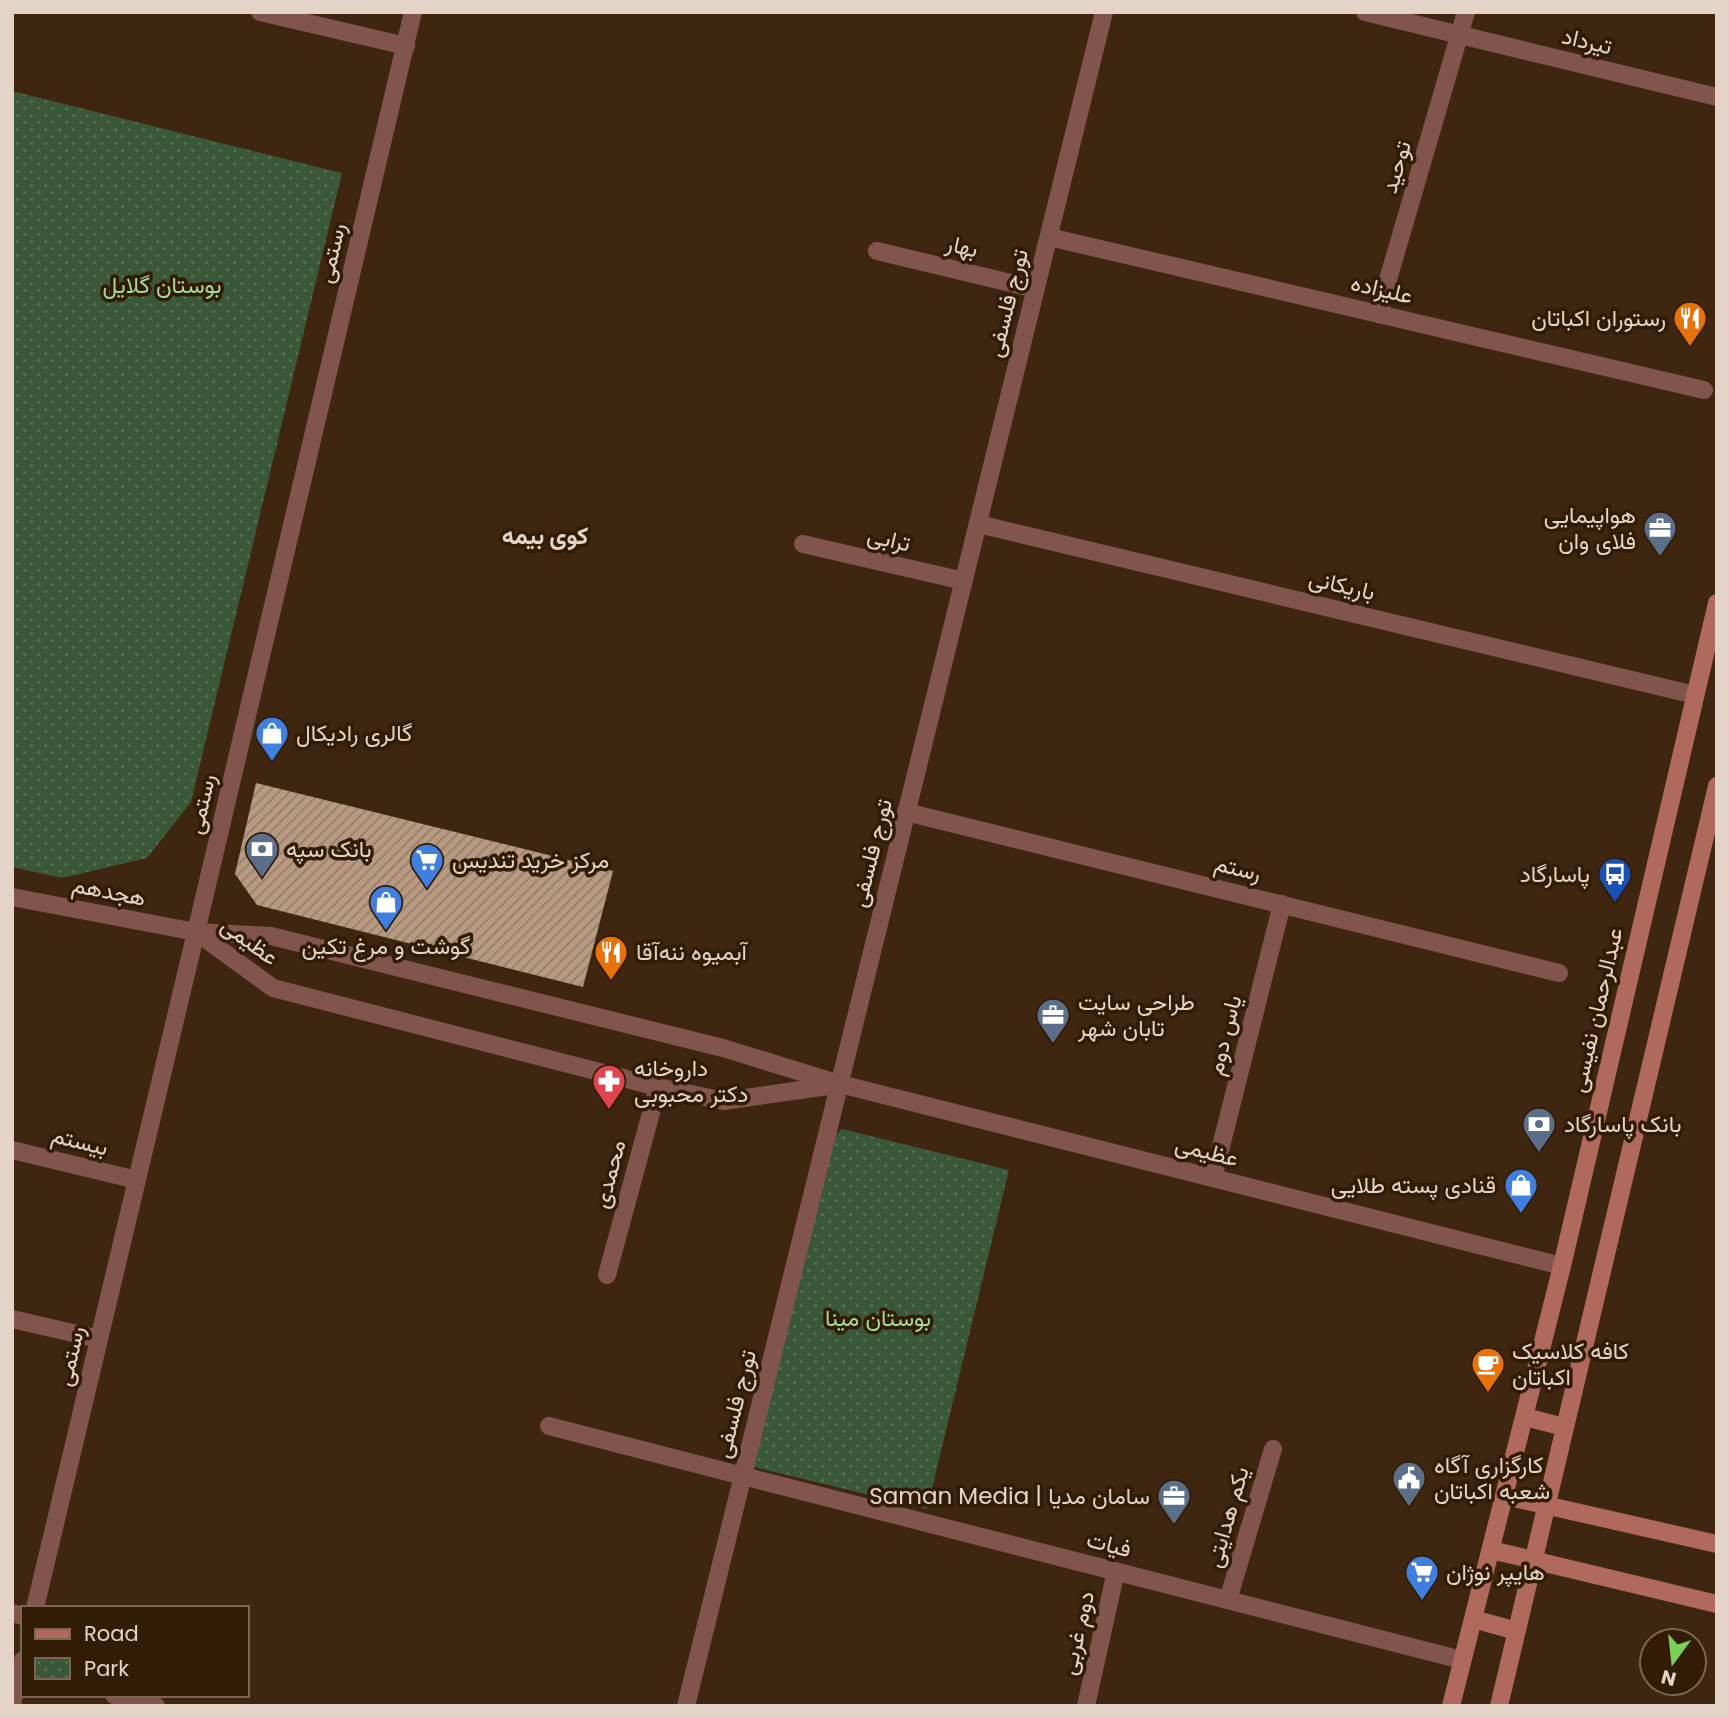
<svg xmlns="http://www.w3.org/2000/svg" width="1729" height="1718" viewBox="0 0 1729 1718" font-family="Poppins,Vazirmatn,sans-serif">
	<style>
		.park { fill: url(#park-dots) }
		.building { fill: url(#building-hatch) }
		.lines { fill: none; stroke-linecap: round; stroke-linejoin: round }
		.service { stroke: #81554c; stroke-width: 18 }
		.minor { stroke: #81554c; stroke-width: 18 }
		.tertiary { stroke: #81554c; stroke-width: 18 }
		.secondary { stroke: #b06a5d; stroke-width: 18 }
		.labels { text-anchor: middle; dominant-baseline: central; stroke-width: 7; stroke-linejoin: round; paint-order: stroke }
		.street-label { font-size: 23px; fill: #e4d4c7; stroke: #331c06 }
		.park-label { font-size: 23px; fill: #a1dc9c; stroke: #331c06 }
		.poi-label { font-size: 23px; fill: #e4d4c7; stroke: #331c06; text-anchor: start }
		.neighbourhood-label { font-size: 24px; font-weight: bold; fill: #e4d4c7; stroke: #331c06 }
	</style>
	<defs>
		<pattern id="park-dots" width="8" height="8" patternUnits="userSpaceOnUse" patternTransform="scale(1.75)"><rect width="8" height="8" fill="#3a5738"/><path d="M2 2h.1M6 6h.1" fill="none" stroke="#566e53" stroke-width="1.8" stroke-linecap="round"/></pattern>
		<pattern id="building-hatch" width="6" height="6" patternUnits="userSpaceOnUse" patternTransform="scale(1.75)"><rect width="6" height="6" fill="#b79a81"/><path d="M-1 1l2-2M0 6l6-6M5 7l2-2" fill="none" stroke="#947f6c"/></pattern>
	</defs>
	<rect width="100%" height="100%" fill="#3e2610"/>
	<path class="park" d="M12,91L342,173L191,802L147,858L62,878L12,867Z
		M842,1129L1009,1170L927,1509L746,1465L824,1146Z"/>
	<path class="building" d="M256,783L613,871L583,987L257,905L235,874Z"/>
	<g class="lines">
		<path class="service" d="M549,1426L743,1476"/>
		<path class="minor" d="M260,12L406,46
			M1365,12L1717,97
			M1049,237L1704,390
			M877,251L1036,289
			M1378,314L1466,12
			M978,524L1695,695
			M803,544L964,581
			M906,812L1559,973
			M12,1150L137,1180
			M1213,1178L1282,904
			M607,1275L658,1087
			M12,1319L99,1339
			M1228,1600L1273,1449
			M35,1608L196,932
			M12,1613L23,1616
			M114,1695L156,1706
			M12,1704L23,1660
			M1086,1706L1116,1571"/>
		<path class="tertiary" d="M12,897L196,932L271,936L723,1048L840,1084L1562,1266
			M196,932L413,12
			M196,932L273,988L658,1087L724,1101L835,1085
			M743,1476L1462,1660
			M686,1706L1104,12"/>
		<path class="secondary" d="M1525,1417L1564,1427
			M1505,1496L1717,1544
			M1491,1550L1717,1604
			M1473,1619L1517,1631
			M1451,1706L1562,1266L1717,603
			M1499,1706L1717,786"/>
	</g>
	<defs>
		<symbol id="restaurant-pin" viewBox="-11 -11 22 30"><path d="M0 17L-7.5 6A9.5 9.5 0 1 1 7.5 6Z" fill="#e8710a" stroke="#331c06"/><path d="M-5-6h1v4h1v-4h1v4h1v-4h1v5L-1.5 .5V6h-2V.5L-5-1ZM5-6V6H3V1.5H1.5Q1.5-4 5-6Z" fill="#fff"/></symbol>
		<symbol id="office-pin" viewBox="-11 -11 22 30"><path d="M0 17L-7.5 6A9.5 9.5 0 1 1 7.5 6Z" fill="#5c6f8a" stroke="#331c06"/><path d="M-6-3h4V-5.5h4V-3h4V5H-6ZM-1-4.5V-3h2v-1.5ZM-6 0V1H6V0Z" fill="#fff"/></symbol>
		<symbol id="shop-pin" viewBox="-11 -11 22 30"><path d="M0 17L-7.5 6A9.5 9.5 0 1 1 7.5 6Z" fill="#3f7fe0" stroke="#331c06"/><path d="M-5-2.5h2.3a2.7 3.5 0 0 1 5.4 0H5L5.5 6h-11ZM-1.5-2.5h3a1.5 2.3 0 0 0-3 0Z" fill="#fff"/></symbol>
		<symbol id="bank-pin" viewBox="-11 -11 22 30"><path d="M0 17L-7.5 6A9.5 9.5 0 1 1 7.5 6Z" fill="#5c6f8a" stroke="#331c06"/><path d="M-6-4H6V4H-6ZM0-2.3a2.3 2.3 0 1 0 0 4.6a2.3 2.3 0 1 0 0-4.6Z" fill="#fff"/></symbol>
		<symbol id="supermarket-pin" viewBox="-11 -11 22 30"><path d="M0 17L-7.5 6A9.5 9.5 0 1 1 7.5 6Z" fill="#3f7fe0" stroke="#331c06"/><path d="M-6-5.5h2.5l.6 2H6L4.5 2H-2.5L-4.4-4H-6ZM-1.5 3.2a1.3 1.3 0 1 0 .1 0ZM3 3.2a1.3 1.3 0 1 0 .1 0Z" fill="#fff"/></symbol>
		<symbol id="bus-pin" viewBox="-11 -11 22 30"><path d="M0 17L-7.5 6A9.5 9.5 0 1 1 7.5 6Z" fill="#1a4fb4" stroke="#331c06"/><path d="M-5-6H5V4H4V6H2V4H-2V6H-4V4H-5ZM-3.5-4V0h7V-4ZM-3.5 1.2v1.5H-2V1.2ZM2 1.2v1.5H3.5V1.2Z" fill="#fff"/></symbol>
		<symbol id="pharmacy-pin" viewBox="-11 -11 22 30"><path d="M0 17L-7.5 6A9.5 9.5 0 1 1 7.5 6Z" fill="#e0444e" stroke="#331c06"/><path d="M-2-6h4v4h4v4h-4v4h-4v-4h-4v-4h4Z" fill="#fff"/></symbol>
		<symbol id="cafe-pin" viewBox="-11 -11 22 30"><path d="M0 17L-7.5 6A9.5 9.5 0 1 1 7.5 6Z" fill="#e8710a" stroke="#331c06"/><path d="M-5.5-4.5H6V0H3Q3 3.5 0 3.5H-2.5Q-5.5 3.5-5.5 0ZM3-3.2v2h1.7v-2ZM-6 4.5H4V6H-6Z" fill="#fff"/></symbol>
		<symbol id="civic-pin" viewBox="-11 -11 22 30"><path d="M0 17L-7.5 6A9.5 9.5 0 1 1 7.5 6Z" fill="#5c6f8a" stroke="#331c06"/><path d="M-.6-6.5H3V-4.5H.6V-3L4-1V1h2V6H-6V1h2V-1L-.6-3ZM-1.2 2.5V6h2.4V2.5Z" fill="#fff"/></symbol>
	</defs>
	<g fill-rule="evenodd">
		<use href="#restaurant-pin" x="1671" y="299" width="38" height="52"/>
		<use href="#office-pin" x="1641" y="509" width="38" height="52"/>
		<use href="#shop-pin" x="253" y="714" width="38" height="52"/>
		<use href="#bank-pin" x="243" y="830" width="38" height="52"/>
		<use href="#supermarket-pin" x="408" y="841" width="38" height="52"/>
		<use href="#bus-pin" x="1596" y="855" width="38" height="52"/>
		<use href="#shop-pin" x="367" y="883" width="38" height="52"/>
		<use href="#restaurant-pin" x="592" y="933" width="38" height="52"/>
		<use href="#office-pin" x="1034" y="996" width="38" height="52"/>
		<use href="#pharmacy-pin" x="590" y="1062" width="38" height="52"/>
		<use href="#bank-pin" x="1520" y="1105" width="38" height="52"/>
		<use href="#shop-pin" x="1502" y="1166" width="38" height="52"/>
		<use href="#cafe-pin" x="1469" y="1345" width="38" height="52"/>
		<use href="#civic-pin" x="1390" y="1459" width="38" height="52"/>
		<use href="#office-pin" x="1155" y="1477" width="38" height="52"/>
		<use href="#supermarket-pin" x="1403" y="1553" width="38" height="52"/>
	</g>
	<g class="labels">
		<g class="street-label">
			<text transform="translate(1587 41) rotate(13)">تیرداد</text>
			<text transform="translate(1396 167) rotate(-73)">توحید</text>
			<text transform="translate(962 246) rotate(13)">بهار</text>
			<text transform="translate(331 253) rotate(-77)">رستمی</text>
			<text transform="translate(1382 289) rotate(13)">علیزاده</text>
			<text transform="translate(1007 303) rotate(-76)">تورج فلسفی</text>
			<text transform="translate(889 539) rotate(13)">ترابی</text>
			<text transform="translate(1342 585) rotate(13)">باریکانی</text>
			<text transform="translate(201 804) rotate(-77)">رستمی</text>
			<text transform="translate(871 853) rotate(-76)">تورج فلسفی</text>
			<text transform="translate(1238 868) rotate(14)">رستم</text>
			<text transform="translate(109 891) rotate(11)">هجدهم</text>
			<text transform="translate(250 941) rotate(36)">عظیمی</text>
			<text transform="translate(1596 1010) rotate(-77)">عبدالرحمان نفیسی</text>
			<text transform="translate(1224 1035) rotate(-76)">یاس دوم</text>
			<text transform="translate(80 1141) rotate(14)">بیستم</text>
			<text transform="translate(1207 1151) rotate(14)">عظیمی</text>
			<text transform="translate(609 1174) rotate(-75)">محمدی</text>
			<text transform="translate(70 1356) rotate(-77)">رستمی</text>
			<text transform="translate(735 1404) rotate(-76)">تورج فلسفی</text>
			<text transform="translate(1227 1517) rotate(-74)">یکم هدایتی</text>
			<text transform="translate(1109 1544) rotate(14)">فیات</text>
			<text transform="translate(1077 1633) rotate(-77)">دوم غربی</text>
		</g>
		<g class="park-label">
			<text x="162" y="285">بوستان گلایل</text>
			<text x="878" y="1318">بوستان مینا</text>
		</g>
		<g class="poi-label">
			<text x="1666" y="318" text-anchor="end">رستوران اکباتان</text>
			<text x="1636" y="515" text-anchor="end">هواپیمایی<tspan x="1636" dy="26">فلای وان</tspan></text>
			<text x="296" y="733">گالری رادیکال</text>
			<text x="286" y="849">بانک سپه</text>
			<text x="452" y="860">مرکز خرید تندیس</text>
			<text x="1590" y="874" text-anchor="end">پاسارگاد</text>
			<text x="386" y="946" text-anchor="middle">گوشت و مرغ تکین</text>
			<text x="636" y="952">آبمیوه ننه‌آقا</text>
			<text x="1078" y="1002">طراحی سایت<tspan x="1078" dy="26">تابان شهر</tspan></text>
			<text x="634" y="1068">داروخانه<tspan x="634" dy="26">دکتر محبوبی</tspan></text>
			<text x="1564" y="1124">بانک پاسارگاد</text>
			<text x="1496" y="1185" text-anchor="end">قنادی پسته طلایی</text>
			<text x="1512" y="1351">کافه کلاسیک<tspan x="1512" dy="26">اکباتان</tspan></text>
			<text x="1434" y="1465">کارگزاری آگاه<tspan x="1434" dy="26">شعبه اکباتان</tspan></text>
			<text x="1150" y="1496" text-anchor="end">Saman Media | سامان مدیا</text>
			<text x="1446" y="1572">هایپر نوژان</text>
		</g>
		<g class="neighbourhood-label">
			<text x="545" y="535">کوی بیمه</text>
		</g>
	</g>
	<rect width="1729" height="1718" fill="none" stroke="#e4d4c7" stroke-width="28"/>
	<rect x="21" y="1606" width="228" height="91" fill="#331c06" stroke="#7a6653" stroke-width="2"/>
	<rect x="35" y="1629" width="35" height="10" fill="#b06a5d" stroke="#7a6653" stroke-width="2"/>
	<text x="84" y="1641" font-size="21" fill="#e4d4c7">Road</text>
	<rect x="35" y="1658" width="35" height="21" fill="url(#park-dots)" stroke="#7a6653" stroke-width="2"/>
	<text x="84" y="1676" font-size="21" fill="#e4d4c7">Park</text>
	<g transform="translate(1673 1662) rotate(195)"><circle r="33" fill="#331c06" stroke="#7a6653" stroke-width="2"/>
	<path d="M0-5L12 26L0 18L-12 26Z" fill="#7bd155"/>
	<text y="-10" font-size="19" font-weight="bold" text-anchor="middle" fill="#e4d4c7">N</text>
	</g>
</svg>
